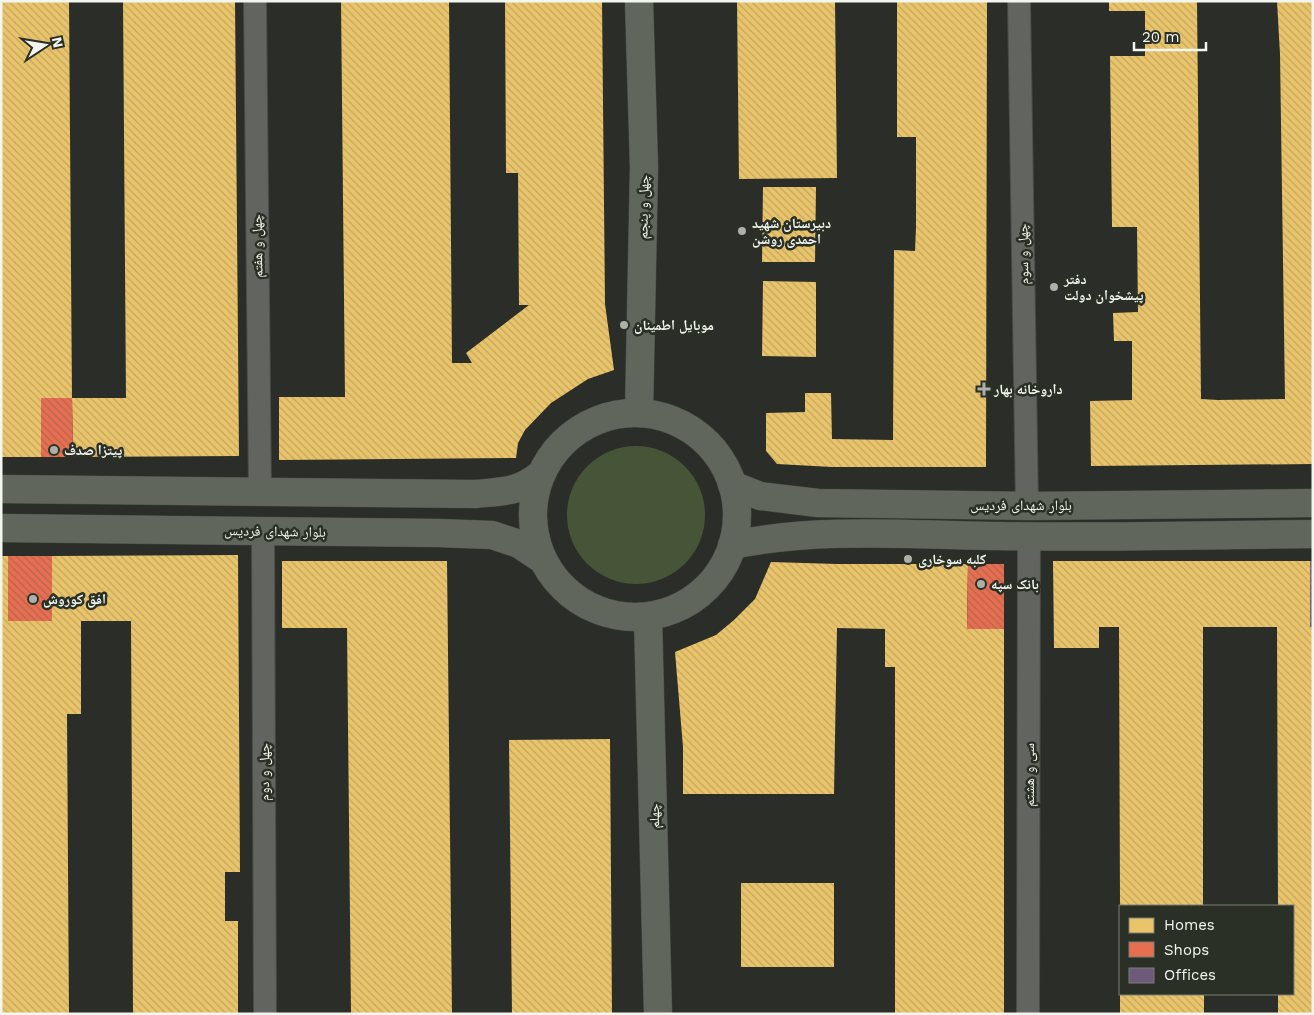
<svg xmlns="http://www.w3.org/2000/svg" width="1314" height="1015" viewBox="0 0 1314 1015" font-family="'Work Sans','Noto Naskh Arabic',sans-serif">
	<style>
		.grass { fill: #465538 }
		.homes { fill: url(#homes-back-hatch) }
		.shops { fill: url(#shops-back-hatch) }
		.offices { fill: url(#offices-back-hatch) }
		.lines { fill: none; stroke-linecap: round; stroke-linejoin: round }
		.street-casing { stroke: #484b46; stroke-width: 24 }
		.secondary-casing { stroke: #484b46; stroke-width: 29 }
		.street { stroke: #626460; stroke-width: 22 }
		.secondary { stroke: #61665d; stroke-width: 28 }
		.poi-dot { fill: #acb0a9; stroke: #2b3026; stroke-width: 2 }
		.labels { text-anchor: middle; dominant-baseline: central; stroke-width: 5; stroke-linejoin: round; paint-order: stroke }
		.street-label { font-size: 14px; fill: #f2f6ef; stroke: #2b3026 }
		.poi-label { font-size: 14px; font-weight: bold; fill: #f2f6ef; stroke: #2b3026; text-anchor: start }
	</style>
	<defs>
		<pattern id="homes-back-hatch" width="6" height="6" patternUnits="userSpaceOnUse" patternTransform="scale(1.25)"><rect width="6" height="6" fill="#e9c46a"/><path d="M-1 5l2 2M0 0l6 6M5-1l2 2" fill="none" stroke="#c1a662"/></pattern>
		<pattern id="shops-back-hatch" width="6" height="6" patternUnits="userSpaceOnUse" patternTransform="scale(1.25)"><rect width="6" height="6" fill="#e76f51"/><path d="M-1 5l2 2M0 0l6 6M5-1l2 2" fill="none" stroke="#b8644e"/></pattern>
		<pattern id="offices-back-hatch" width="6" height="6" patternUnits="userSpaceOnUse" patternTransform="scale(1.25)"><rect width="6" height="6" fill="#6d597a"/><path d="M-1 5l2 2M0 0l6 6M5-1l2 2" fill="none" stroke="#82718d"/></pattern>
	</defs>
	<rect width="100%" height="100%" fill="#2b2e28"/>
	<path class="grass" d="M567 515a69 69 0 1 1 138 0a69 69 0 1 1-138 0Z"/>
	<path class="homes" d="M1,1H69L72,398H41V457H1Z
		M123,1H235L239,456L73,457L72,398H126Z
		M341,1H449L452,363H472L466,353L529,305H519L518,173H506L505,1H602L605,304L614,370L588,379L551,403L525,430L518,443L516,458L279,460V397H345Z
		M737,1H835L837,178L739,179Z
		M897,1H987L986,467H832L777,464L766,451V413L805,412V393H831L832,439L893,440L894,250L915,251L916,227V137H897Z
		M1109,1H1197L1201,399L1218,400L1285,399L1280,54L1277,1H1313V464L1091,466L1090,401L1132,400V341H1114L1113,313L1138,312L1137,227H1112L1110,56H1145V11H1109Z
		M763,187H816L815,262H762Z
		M763,281L816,282V357L762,356Z
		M238,555L240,872H225V921H238V1014H133L131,621H81V714H67L69,1014H1V556H8V621H52V556Z
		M282,561H447L452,1014H351L347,628H282Z
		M1053,561H1310V627H1313V1014H1278V994H1293V906H1278L1277,627H1203V906H1120L1119,627H1099V648H1054Z
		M771,562L837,564H968L967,629H1004V1014H895V667H885V629L837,628L834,794H683V747L675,652L716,635L734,620L755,599Z
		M610,739L612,1014H512L509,740Z
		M741,883H834V967H741Z
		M1120,994H1204V1014H1120Z"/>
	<path class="shops" d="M41,398H72L73,457H41Z
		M8,556H52V621H8Z
		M968,564H1004V629H967Z"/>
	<path class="offices" d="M1310,561H1313V627H1310Z"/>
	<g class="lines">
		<defs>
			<path id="street" d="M255,1L260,491
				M1019,1L1027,506
				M263,531L265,1014
				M1028,1014L1029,537"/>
			<path id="secondary" d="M639,413L644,167L639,1
				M533 515a102 102 0 1 1 204 0a102 102 0 1 1-204 0Z
				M732,485L760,496L818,503L1027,506L1313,503
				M1,489L475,494C503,491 518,493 541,474
				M1,528L439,533L492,535L519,544L543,560
				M732,545C819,527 910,535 997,536C1103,538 1208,535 1313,534
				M648,618L658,1014"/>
		</defs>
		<use href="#street" class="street-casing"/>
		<use href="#secondary" class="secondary-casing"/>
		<use href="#street" class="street"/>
		<use href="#secondary" class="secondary"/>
	</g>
	<g class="poi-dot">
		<circle cx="742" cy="231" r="5"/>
		<circle cx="1054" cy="287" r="5"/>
		<circle cx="624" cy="325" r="5"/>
		<path d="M981.5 381.5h5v5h5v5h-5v5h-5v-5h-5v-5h5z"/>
		<circle cx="54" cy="450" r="5"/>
		<circle cx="908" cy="559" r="5"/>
		<circle cx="981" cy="584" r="5"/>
		<circle cx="33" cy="599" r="5"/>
	</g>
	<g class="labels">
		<g class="street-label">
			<text transform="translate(643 207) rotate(-89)">چهل و پنجم</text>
			<text transform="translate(257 246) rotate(-91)">چهل و هفتم</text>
			<text transform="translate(1023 254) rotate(-91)">چهل و سوم</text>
			<text x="1021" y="505">بلوار شهدای فردیس</text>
			<text transform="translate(275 531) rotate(1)">بلوار شهدای فردیس</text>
			<text transform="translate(264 772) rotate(-90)">چهل و دوم</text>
			<text transform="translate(1029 775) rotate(-90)">سی و هشتم</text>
			<text transform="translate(654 816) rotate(-91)">چهلم</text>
		</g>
		<g class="poi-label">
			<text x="752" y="223">دبیرستان شهید<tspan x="752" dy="16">احمدی روشن</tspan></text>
			<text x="1064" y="279">دفتر<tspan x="1064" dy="16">پیشخوان دولت</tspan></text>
			<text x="634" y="325">موبایل اطمینان</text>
			<text x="994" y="389">داروخانه بهار</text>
			<text x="64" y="450">پیتزا صدف</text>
			<text x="918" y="559">کلبه سوخاری</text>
			<text x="991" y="584">بانک سپه</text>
			<text x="43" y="599">افق کوروش</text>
		</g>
	</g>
	<rect width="1314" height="1015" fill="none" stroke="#f2f6ef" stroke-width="5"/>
	<rect x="1119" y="905" width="175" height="90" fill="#2b3026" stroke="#7b7f76"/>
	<rect x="1129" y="918" width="25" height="15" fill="#e9c46a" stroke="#7b7f76"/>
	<text x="1164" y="930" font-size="15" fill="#f2f6ef">Homes</text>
	<rect x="1129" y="942" width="25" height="15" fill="#e76f51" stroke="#7b7f76"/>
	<text x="1164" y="955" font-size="15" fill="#f2f6ef">Shops</text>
	<rect x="1129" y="968" width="25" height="15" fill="#6d597a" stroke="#7b7f76"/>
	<text x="1164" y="980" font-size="15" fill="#f2f6ef">Offices</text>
	<g transform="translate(45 45) rotate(78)" stroke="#2b3026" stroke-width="4" paint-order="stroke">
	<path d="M0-4L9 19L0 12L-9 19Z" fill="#f2f6ef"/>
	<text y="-8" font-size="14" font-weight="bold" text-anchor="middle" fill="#f2f6ef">N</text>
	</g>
	<path d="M1134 42v8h72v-8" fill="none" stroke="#f2f6ef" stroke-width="2.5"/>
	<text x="1142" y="42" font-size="15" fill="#f2f6ef" stroke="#2b3026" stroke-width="4" paint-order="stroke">20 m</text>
</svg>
